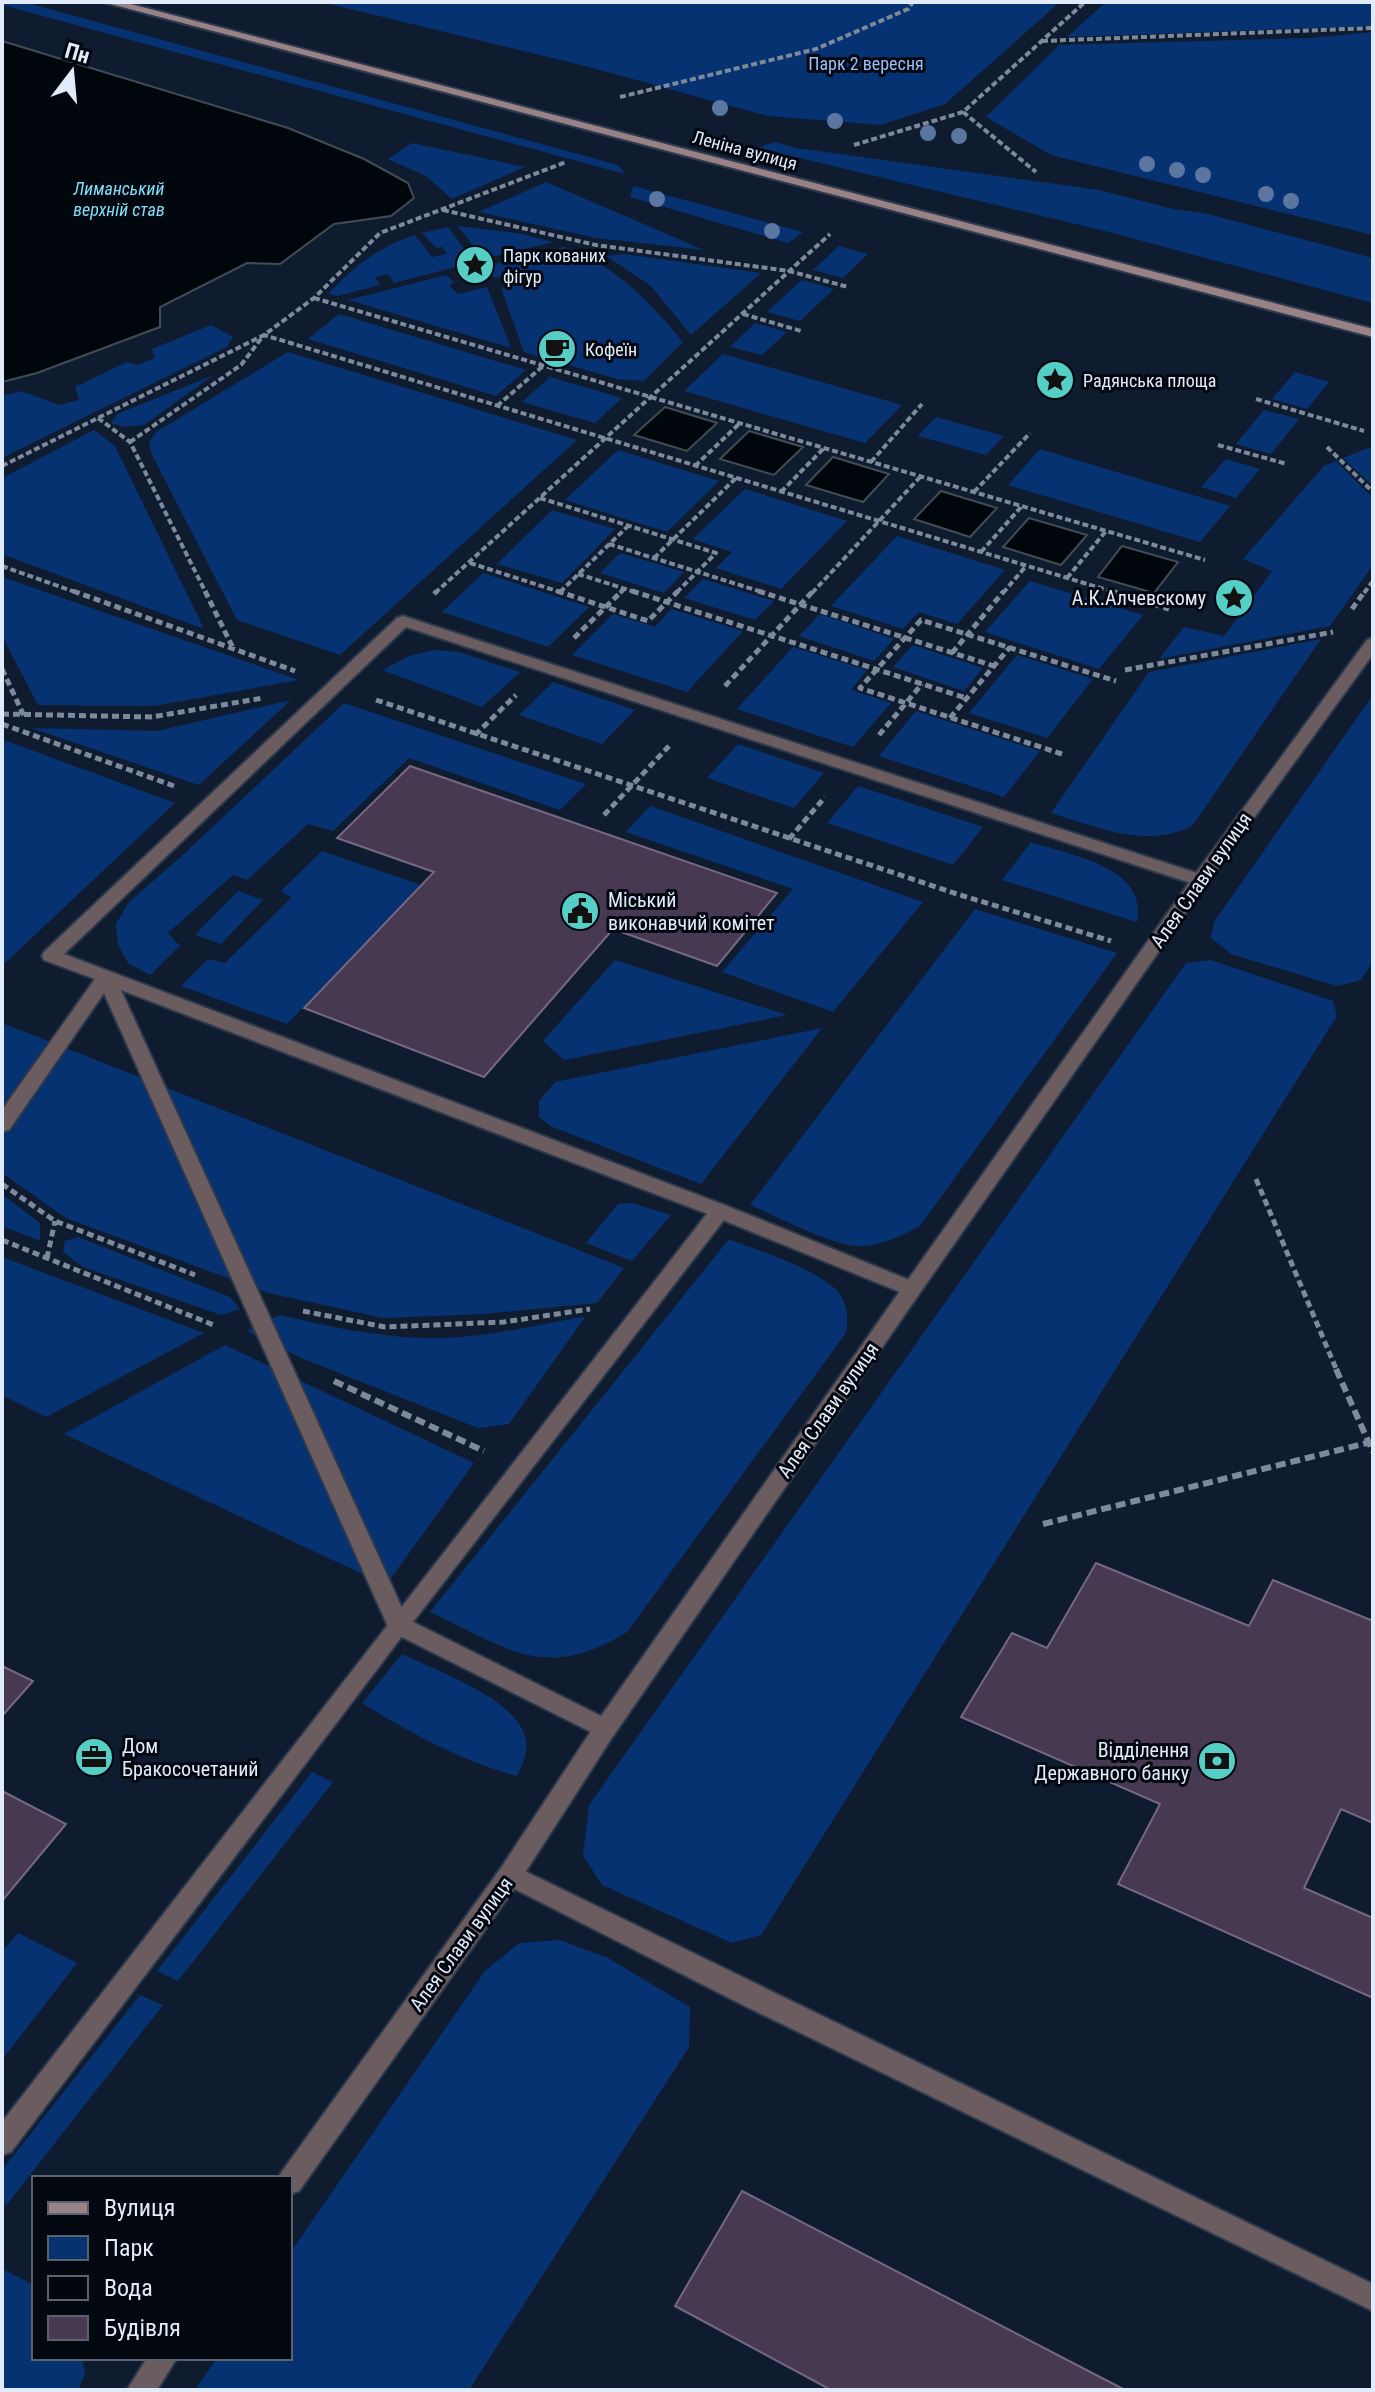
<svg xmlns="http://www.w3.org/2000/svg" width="1375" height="2392" viewBox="0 0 1375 2392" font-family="'Roboto Condensed',sans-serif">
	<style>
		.green { fill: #063271 }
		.water { fill: #00070c; stroke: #444b53; stroke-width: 2 }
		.building { fill: #463951; stroke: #766882; stroke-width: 2 }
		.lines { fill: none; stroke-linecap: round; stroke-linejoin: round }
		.lane-casing { stroke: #2d394c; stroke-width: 4 }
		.street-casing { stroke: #2d394c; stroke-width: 4 }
		.secondary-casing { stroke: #2d394c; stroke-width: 4 }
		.path-far2 { stroke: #7e899a; stroke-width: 4; stroke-dasharray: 6 3; stroke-linecap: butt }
		.path-far1 { stroke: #7e899a; stroke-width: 5; stroke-dasharray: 7 4; stroke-linecap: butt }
		.path { stroke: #7e899a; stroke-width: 6; stroke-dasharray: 10 5; stroke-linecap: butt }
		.lane { fill: #6b5d5f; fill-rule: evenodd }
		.street { fill: #6b5d5f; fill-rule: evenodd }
		.secondary { fill: #998286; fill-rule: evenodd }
		.tree { fill: #5b76a0 }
		.labels { text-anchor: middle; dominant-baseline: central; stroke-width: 6; stroke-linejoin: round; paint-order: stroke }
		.far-park-label { font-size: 18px; fill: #99bffb; stroke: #03070f }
		.far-street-label { font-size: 18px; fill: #e2ebf9; stroke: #03070f }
		.far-water-label { font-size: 18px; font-style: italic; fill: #81def7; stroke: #03070f }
		.far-poi-label { font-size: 18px; fill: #e2ebf9; stroke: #03070f; text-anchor: start }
		.poi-label { font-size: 20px; fill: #e2ebf9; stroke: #03070f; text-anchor: end }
		.street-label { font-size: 20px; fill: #e2ebf9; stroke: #03070f }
	</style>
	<rect width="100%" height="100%" fill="#0f1c30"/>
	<path class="green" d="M2,2H24L618,165L625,174L2,5Z
		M321,2H1060L945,104L881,125L768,116L585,66Z
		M1106,2H1373V26L1067,37Z
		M1373,32V235L1051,155L986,117L1059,45L1308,38Z
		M774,142L797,148L1099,190L1173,209L1204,213L1373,258V303L1105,231L758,148Z
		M412,143L525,167L452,199L426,176L388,159Z
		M546,182L704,250L596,238L479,212Z
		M633,186L803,232L788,243L630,197Z
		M458,226L517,233L554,242L483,259Z
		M448,227L474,262L394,283L388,274L375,277L380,285L337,296L328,294C353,267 380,246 415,235L432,257L447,254L443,247L437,248L422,233Z
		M839,246L868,254L843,278L813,270Z
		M564,247C615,265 649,301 683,342L644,381L617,379L524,352L501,288L519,284L513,275L494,278L490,265Z
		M624,254L761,273L691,335L651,286L606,256Z
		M446,275L454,282L449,285L458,294L487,287L511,348L348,300Z
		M802,280L834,289L800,321L767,312Z
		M339,314L526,370L496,396L308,339Z
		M755,323L787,332L762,355L730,347Z
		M211,325L233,337L227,347L2,458V396L21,391L59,405L79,400L75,387L127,362L137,365L155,358L152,349Z
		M288,352L577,440L340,655L237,620L152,455L149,443L156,432Z
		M723,354L902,405L865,443L684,391Z
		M1295,372L1329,382L1307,409L1272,399Z
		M214,375L144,425L125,427L111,423L117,414Z
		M550,377L622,398L595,423L522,402Z
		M1264,410L1299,419L1271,454L1236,444Z
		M936,417L1004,436L986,455L918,436Z
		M94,430L115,446L204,629L2,554V478Z
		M1373,446V486L1343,458Z
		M1040,449L1230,506L1200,542L1008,485Z
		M618,450L719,481L667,532L565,500Z
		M1226,459L1260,469L1236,498L1201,487Z
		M1336,461L1373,498V565L1330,626L1159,659L1184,627L1224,636L1272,571L1243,559L1324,466Z
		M745,489L847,521L781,589L716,568L732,552L693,539Z
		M552,510L615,529L562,583L497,564Z
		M897,536L1005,570L957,624L919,612L903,629L831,606Z
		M620,553L684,572L664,593L600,573Z
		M483,573L589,607L548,647L442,612Z
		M2,577L299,680L154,706L38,705L2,636Z
		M703,579L774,601L755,620L684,598Z
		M1030,581L1143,615L1099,669L985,632Z
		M671,609L743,631L687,692L572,655L613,614L655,627Z
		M820,614L894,639L874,661L799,636Z
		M1321,639L1193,825C1149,850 1096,827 1051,813L1149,672Z
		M913,645L983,668L964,691L893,667Z
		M793,647L867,670L851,690L891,703L853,747L737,709Z
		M434,650L459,652L520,672L482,707L382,670L409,656Z
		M1017,655L1093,679L1047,738L969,713Z
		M553,682L635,710L602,744L519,715Z
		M1373,695V961L1361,980L1338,986L1317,980L1231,954L1211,938L1214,922Z
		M291,700L199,785L31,728L157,731Z
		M344,703L586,784L560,810L409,758L333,831L308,824L247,880L233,875L168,933L180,946L150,975L128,963L118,944L116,924L129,902L183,855Z
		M916,711L1040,751L1004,797L879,756Z
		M4,740L175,803L2,966V745Z
		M738,744L824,773L794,808L707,778Z
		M858,786L983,827L953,865L827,823Z
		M650,806L923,902L833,1012L722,972L793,889L626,832Z
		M1031,842C1071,856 1148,866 1137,922L1002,880Z
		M322,851L421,885L287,1024L181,986L208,959L225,963L291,898L281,891Z
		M238,891L263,900L221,944L195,935Z
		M975,909L1117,953L920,1226C902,1235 882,1246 861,1246C828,1245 782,1218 750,1205Z
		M615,960L787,1015L564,1060L543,1041Z
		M1211,960L1333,1001L1337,1016L761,1935L732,1943L602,1885L583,1855L589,1805L1186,963Z
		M2,1023L624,1268L597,1303L483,1314L384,1318L268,1293L66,1218L2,1173Z
		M822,1028L701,1184L550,1126L539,1117V1101L555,1082Z
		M2,1194L40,1223V1241L2,1226Z
		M632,1203L671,1215L632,1261L586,1243L618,1204Z
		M78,1237L230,1297L240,1309L221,1315L83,1267L63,1252L65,1241Z
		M729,1239C757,1251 826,1271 841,1296C848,1308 848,1319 846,1333L627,1632C544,1683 508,1648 430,1612Z
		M2,1257L204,1333L46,1417L2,1395Z
		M280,1315C326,1326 372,1336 420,1338C475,1340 533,1326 586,1316L509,1424L478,1428L299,1357L247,1331Z
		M225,1345L474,1463L386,1585L64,1434Z
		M402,1654C436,1671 520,1699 526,1741C528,1754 522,1765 517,1776C462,1761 410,1733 362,1703Z
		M312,1772L333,1782L178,1981L157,1971Z
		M18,1933L77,1963L2,2060V1951Z
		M560,1940L608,1958L690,2007L689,2047L469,2390H195L217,2358H290V2253L485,1971L519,1943Z
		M140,1995L163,2005L8,2203L2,2205V2170Z
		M2,2269L34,2285V2358H82L85,2374L78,2390H2Z"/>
	<path class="water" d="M2,41L288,128L364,159L408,183L414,198L391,216L334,224L280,264L247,263L160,307V327L37,373L2,382Z
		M665,407L717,423L687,451L634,435Z
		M749,431L803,447L774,475L720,459Z
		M833,457L889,474L863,502L806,485Z
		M941,491L997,508L970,537L914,519Z
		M1029,518L1087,535L1061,565L1003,547Z
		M1122,546L1178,562L1154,593L1098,577Z"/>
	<path class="building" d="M410,766L777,893L717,966L613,929L484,1077L304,1008L434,872L337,838Z
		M1096,1563L1249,1626L1273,1580L1373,1621V1823L1341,1809L1304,1888L1373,1918V1998L1118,1884L1160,1804L961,1717L1012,1633L1047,1648Z
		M2,1666L33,1681L2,1716Z
		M2,1791L66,1824L2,1901Z
		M742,2191L1125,2390H831L675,2306Z"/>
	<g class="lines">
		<defs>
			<path id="lane" d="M403,616L1206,876L1209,880L1206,884H1194L406,627L64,954L727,1206L919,1284L922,1289L919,1294H905L713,1216L121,990L407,1619L613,1722L617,1729L613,1736L605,1739L390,1631L104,993L9,1130L2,1132V1110L95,979L44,960L42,956L44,952L397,618Z
				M510,1864L1373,2284V2311L743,2005L501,1882L498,1875L501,1868Z"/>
			<path id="street" d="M1373,638V654L1206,884L919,1294L613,1736L519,1882L299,2191L290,2194V2178H279L281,2173L501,1868L597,1722L905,1284L1194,876L1367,640Z
				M720,1204L727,1206L730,1211L727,1216L406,1631L11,2152L2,2155V2122L713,1206Z
				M147,2358H177L157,2390H127Z"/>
			<path id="secondary" d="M103,2H123L1373,329V337Z"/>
		</defs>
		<use href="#lane" class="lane-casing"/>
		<use href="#street" class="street-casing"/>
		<use href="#secondary" class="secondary-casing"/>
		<path class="path-far2" d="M1042,41L1373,28
			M620,97L816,49L908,9L913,2
			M963,112L1036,172
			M854,145L963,112L1085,2
			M443,210L596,245L789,271L848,287
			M314,298L1205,560
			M743,314L801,331
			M1256,399L1364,431
			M497,406L543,366
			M98,418L130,442L206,593
			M130,442L241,365L264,335L1117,593
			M1218,445L1287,464
			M1327,447L1373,492
			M871,462L922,404
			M2,466L264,335L314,298L380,233L566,162
			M695,466L739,424
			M781,492L824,448
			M974,492L1030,433
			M540,498L716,553L676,593
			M609,544L765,593
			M981,552L1022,506
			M654,558L736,478
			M470,563L563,593
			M2,566L78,593
			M578,574L638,593
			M1067,578L1106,531
			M560,592L628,526
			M435,593L830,234
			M620,593L625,588
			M812,593L921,476
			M1003,593L1026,566
			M1364,593L1373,581"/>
		<path class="path-far1" d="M73,591L295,671
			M205,591L233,648
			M557,591L648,621L678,591
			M632,591L966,698
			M758,591L994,666
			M1111,591L1169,609
			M434,594L437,591
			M1352,609L1365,591
			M574,638L622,591
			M952,653L1004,591
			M2,669L24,716
			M1125,670L1333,632
			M725,686L813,591
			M376,700L957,894L1111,941
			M2,714L152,717L263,698
			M950,718L1010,647
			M2,724L174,786
			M475,735L516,695
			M879,735L922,684
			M1062,754L860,688L921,620L1116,681
			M604,815L669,746
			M789,839L825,797
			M1256,1179L1337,1371
			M2,1184L55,1221L195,1275
			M2,1240L216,1326
			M47,1258L55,1221
			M303,1311L385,1327L504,1322L590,1309"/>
		<path class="path" d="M1336,1369L1373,1452
			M334,1381L484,1451
			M1043,1524L1367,1443"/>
		<use href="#lane" class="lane"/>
		<use href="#street" class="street"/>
		<use href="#secondary" class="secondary"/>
	</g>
	<g class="tree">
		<circle cx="720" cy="108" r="8"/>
		<circle cx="835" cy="121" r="8"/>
		<circle cx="928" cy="133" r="8"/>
		<circle cx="959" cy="136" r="8"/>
		<circle cx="1147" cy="164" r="8"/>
		<circle cx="1177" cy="170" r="8"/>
		<circle cx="1203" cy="175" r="8"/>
		<circle cx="1266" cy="194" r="8"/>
		<circle cx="657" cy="199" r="8"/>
		<circle cx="1291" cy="201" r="8"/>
		<circle cx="772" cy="231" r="8"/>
	</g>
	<defs>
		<symbol id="sight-disc" viewBox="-11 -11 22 22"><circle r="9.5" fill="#55cec5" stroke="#03070f"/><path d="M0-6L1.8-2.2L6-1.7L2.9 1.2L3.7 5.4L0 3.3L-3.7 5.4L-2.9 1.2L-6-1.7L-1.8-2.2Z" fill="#111"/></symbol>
		<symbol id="cafe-disc" viewBox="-11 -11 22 22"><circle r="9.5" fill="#55cec5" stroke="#03070f"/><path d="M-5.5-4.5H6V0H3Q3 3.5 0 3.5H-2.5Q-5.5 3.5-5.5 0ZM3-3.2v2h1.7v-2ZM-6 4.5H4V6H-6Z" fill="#111"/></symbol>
		<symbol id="civic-disc" viewBox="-11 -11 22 22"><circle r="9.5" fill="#55cec5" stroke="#03070f"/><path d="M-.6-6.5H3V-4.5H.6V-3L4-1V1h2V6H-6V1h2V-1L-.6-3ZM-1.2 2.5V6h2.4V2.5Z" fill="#111"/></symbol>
		<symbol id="office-disc" viewBox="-11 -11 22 22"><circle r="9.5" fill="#55cec5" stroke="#03070f"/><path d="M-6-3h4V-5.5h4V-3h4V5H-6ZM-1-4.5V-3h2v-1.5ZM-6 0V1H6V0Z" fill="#111"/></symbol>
		<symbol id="bank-disc" viewBox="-11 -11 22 22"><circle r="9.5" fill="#55cec5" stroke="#03070f"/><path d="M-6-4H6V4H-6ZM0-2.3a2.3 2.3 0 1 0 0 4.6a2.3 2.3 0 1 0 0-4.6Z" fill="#111"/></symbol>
	</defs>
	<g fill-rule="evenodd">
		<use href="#sight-disc" x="453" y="243" width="44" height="44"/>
		<use href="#cafe-disc" x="535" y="327" width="44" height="44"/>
		<use href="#sight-disc" x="1033" y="358" width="44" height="44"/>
		<use href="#sight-disc" x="1212" y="576" width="44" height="44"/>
		<use href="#civic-disc" x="558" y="889" width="44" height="44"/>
		<use href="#office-disc" x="72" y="1735" width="44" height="44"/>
		<use href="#bank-disc" x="1195" y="1739" width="44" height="44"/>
	</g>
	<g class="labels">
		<g class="far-park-label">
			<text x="866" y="63">Парк 2 вересня</text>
		</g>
		<g class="far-street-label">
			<text transform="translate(745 150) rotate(15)">Леніна вулиця</text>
		</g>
		<g class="far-water-label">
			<text x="119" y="188">Лиманський<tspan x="119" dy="21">верхній став</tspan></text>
		</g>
		<g class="far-poi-label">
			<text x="503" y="255">Парк кованих<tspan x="503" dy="21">фігур</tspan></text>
			<text x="585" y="349">Кофеїн</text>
			<text x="1083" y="380">Радянська площа</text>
		</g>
		<g class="poi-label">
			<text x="1206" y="598">А.К.Алчевскому</text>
			<text x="608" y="900" text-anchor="start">Міський<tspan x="608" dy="23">виконавчий комітет</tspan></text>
			<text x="122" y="1746" text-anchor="start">Дом<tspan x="122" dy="23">Бракосочетаний</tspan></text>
			<text x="1189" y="1750">Відділення<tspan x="1189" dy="23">Державного банку</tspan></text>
		</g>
		<g class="street-label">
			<text transform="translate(1201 880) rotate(-55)">Алея Слави вулиця</text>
			<text transform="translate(828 1410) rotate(-55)">Алея Слави вулиця</text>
			<text transform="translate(461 1944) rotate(-54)">Алея Слави вулиця</text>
		</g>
	</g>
	<rect width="1375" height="2392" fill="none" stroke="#e2ebf9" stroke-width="8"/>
	<rect x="32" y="2176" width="260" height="184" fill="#03070f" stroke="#5c626d" stroke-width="2"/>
	<rect x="48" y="2202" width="40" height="12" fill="#998286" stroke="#5c626d" stroke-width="2"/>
	<text x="104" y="2216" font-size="24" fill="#e2ebf9">Вулиця</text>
	<rect x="48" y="2236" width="40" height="24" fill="#063271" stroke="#5c626d" stroke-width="2"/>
	<text x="104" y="2256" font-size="24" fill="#e2ebf9">Парк</text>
	<rect x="48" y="2276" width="40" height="24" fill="#00070c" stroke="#5c626d" stroke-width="2"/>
	<text x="104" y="2296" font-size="24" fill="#e2ebf9">Вода</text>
	<rect x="48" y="2316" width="40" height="24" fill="#463951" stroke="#5c626d" stroke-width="2"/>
	<text x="104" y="2336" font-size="24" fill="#e2ebf9">Будівля</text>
	<g transform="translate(72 72) rotate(16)" stroke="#03070f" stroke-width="6" paint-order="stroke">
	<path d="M0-6L14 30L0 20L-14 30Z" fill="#e2ebf9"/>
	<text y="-12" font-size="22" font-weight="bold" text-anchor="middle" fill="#e2ebf9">Пн</text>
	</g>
</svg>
